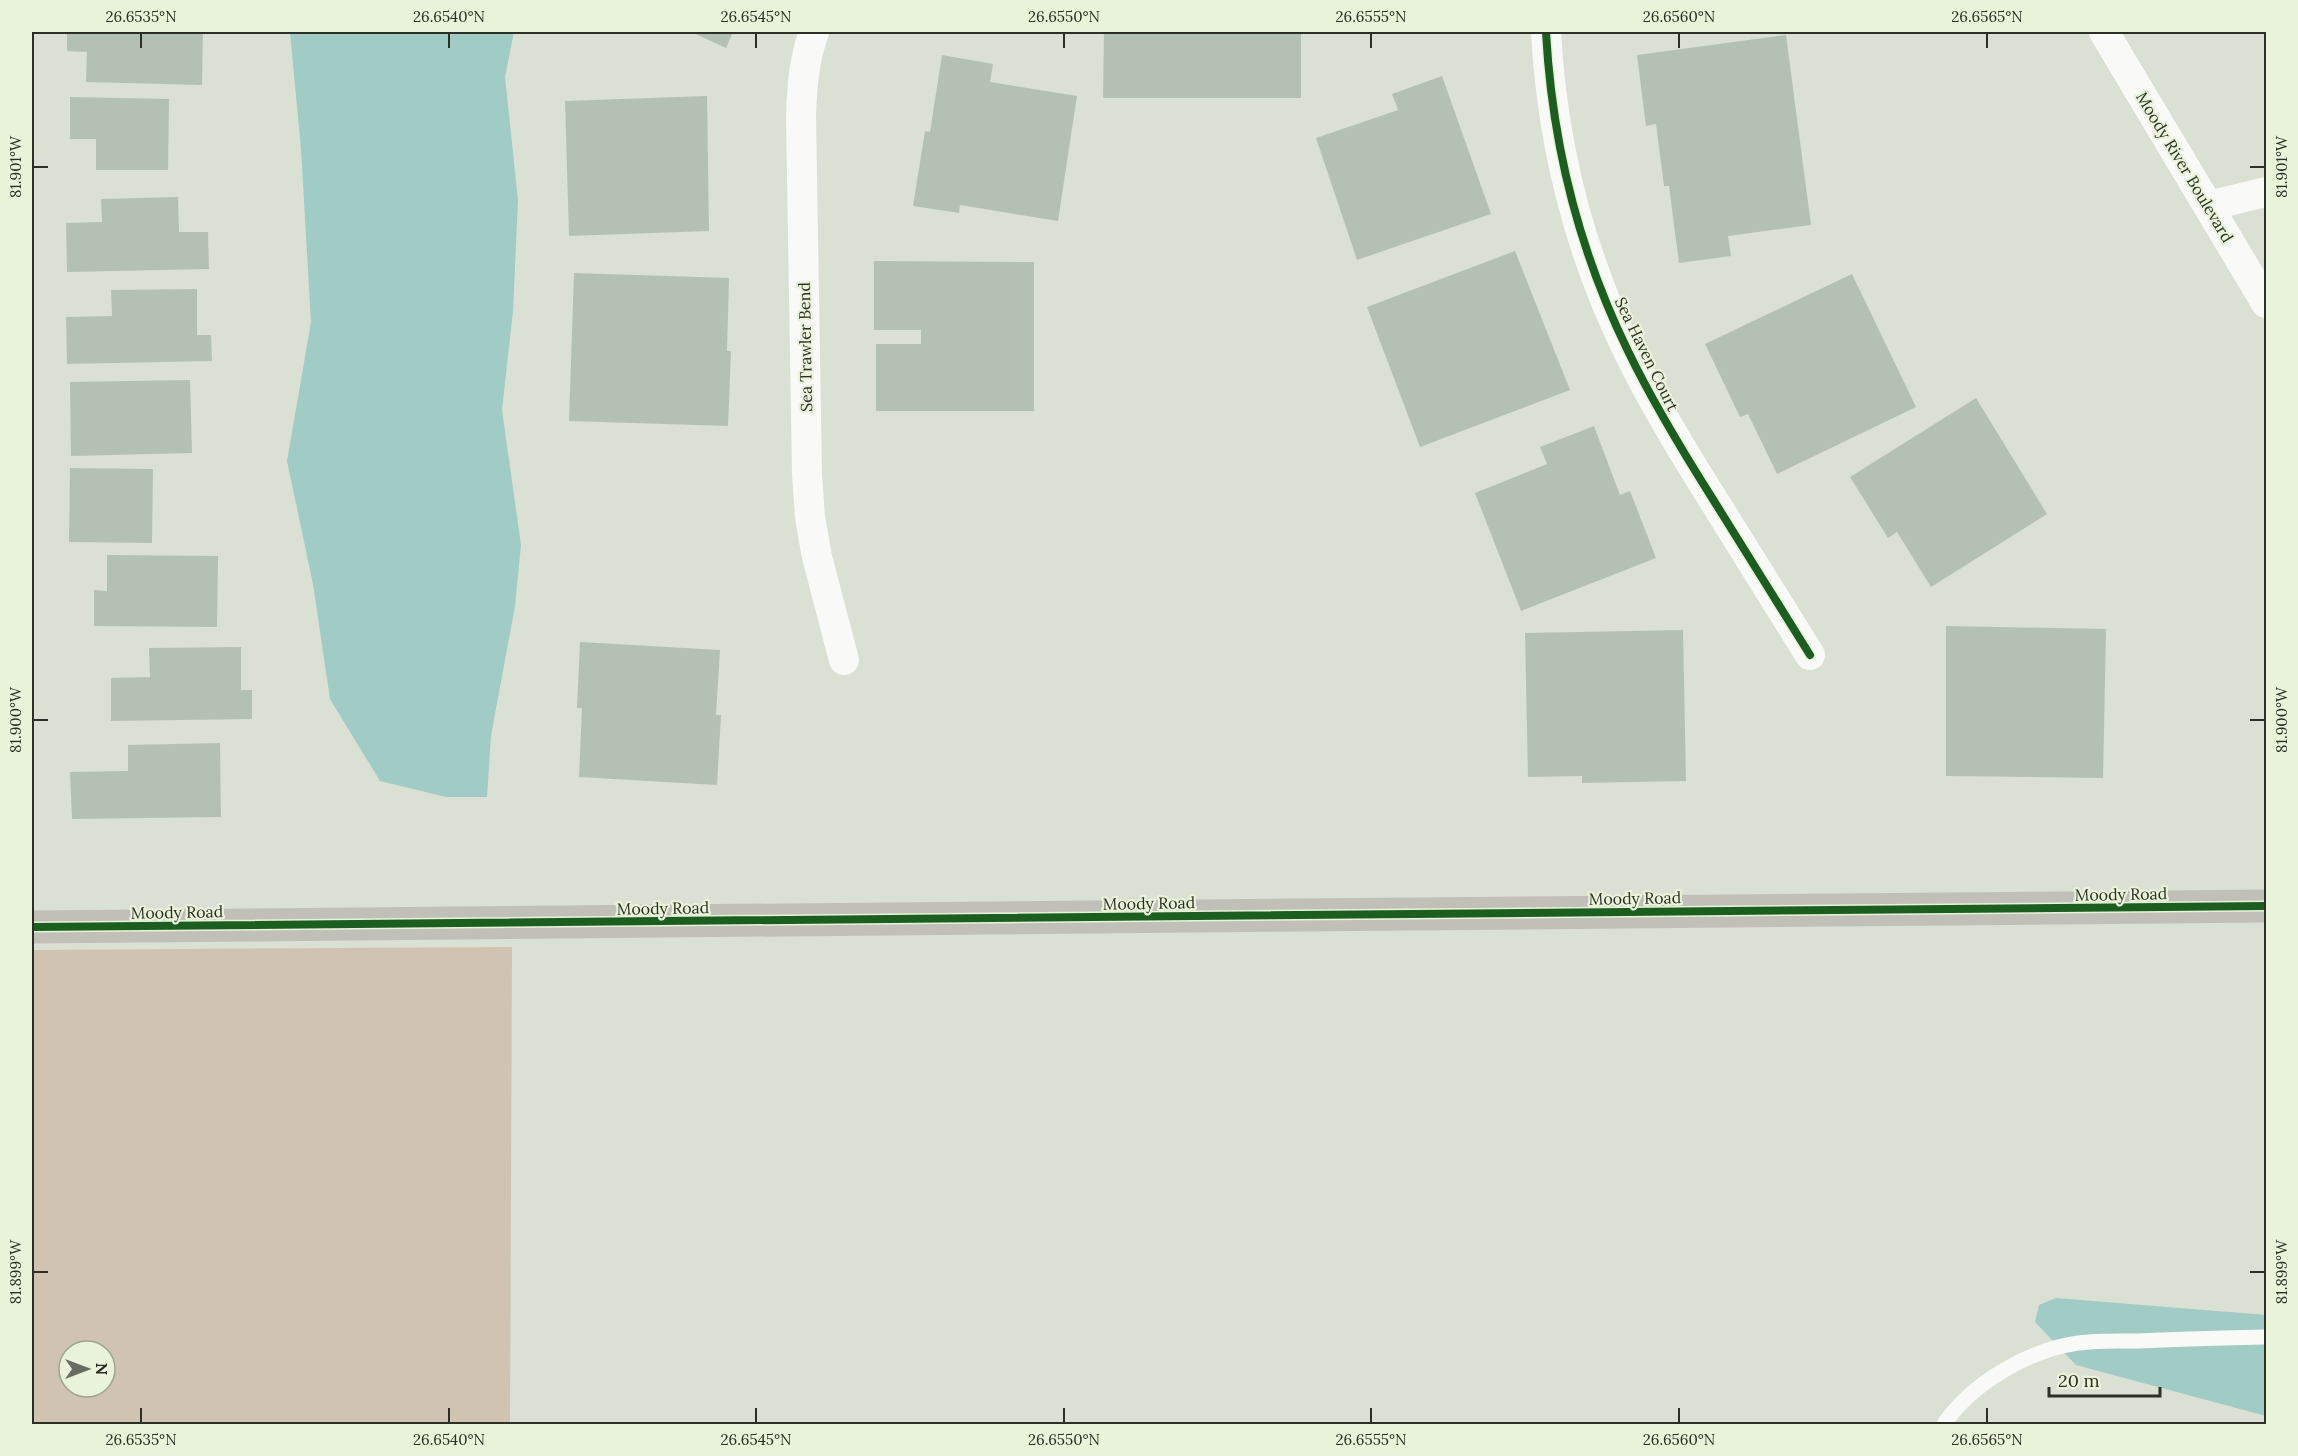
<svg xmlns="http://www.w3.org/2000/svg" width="2298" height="1456" viewBox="0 0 2298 1456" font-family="Lora,serif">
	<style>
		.green { fill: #d0c3b1; fill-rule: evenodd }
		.water { fill: #a0ccc5 }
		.building { fill: #b5c0b5 }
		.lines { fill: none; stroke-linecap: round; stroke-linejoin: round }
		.lane { stroke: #f9faf8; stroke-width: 15 }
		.street { stroke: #f9faf8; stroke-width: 30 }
		.secondary { stroke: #c0c0b9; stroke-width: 33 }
		.cycleway-casing { stroke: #e9f3da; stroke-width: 11 }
		.cycleway { stroke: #1b5e20; stroke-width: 8 }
		.ticks { fill: none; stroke: #2b2f25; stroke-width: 2 }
		.labels { text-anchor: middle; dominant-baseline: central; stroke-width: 4.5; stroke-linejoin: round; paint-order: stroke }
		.street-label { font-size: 16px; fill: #2b2f25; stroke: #e9f3da }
		.neatline { fill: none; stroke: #2b2f25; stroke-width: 2 }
		.ticks-label { font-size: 15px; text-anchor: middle; fill: #2b2f25 }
	</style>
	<rect width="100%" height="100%" fill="#dae0d3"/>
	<path class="green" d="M512,947L510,1424H32V950ZM69,1351H105V1387H69Z"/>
	<path class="water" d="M290,32H514L505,77L518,200L513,311L502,410L521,545L515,606L491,736L487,797H446L380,781L330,699L313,584L287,461L311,322L301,149Z
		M2056,1298L2266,1315V1416L2076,1365L2035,1322L2039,1305Z"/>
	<path class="building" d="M67,32H203L202,85L86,82L87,52L67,51Z
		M691,32H733L726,48Z
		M1104,32H1301V98H1103Z
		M1786,35L1811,225L1728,236L1731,256L1679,263L1669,186H1664L1656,124L1646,126L1637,55Z
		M942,55L993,64L990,82L1077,96L1058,221L960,205L959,213L913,206L925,131L930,132Z
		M1442,76L1491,214L1357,260L1316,138L1398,110L1392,94Z
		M707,96L709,231L569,236L565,101Z
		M70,97L169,99L168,170H96V139H70Z
		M178,197L179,232H208L209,269L67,272L66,223L102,222L101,199Z
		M1515,251L1570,390L1420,447L1367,307Z
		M874,261L1034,262V411H876V344H921V330H874Z
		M574,273L729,278L727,351H731L728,426L569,421Z
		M1852,274L1916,407L1777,474L1748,414L1740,417L1705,344Z
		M197,289V335H211L212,361L67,364L66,317L112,316L111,290Z
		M190,380L192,453L71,456L70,382Z
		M1976,398L2047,514L1931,587L1897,532L1888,538L1850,477Z
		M1594,426L1620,495L1630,491L1656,558L1521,611L1475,493L1547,464L1540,447Z
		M70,468L153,469L152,543L69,542Z
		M107,555L218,556L217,627L94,626V590L107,591Z
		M1946,626L2106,629L2103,778L1946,776Z
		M1683,630L1686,781L1582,783V776L1528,777L1525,633Z
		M580,642L720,650L716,715H721L717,785L579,777L582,708H577Z
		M241,647V690H252V719L111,721V678L150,677L149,648Z
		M220,743L221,817L72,819L70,772L128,771V745Z"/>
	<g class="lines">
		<path class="lane" d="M1944,1424C1972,1383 2029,1350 2078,1343C2098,1340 2118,1341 2138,1341C2181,1339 2224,1338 2266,1337"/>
		<path class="street" d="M814,32C804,60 802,86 801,116L807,474L810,517L817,557L844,660
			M1546,32C1552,142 1579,251 1628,351C1653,403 1683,452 1714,501C1746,552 1778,604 1810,655
			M2104,32L2266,303
			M2208,206L2266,192"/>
		<path class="secondary" d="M32,927L2266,906"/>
		<defs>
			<path id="cycleway" d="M1546,32C1552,142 1579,251 1628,351C1653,403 1683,452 1714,501C1746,552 1778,604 1810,655
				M32,927L2266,906"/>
		</defs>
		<use href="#cycleway" class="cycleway-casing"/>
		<use href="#cycleway" class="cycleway"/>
	</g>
	<path class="ticks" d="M141,33V48M449,33V48M756,33V48M1064,33V48M1371,33V48M1679,33V48M1987,33V48M33,167H48M2250,167H2265M33,720H48M2250,720H2265M33,1272H48M2250,1272H2265M141,1408V1423M449,1408V1423M756,1408V1423M1064,1408V1423M1371,1408V1423M1679,1408V1423M1987,1408V1423"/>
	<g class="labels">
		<g class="street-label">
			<text transform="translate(2185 167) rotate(59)">Moody River Boulevard</text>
			<text transform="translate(805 347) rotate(-91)">Sea Trawler Bend</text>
			<text transform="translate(1647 354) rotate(64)">Sea Haven Court</text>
			<text transform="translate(2121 894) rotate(-1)">Moody Road</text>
			<text transform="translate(1635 898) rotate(-1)">Moody Road</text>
			<text transform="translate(1149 903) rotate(-1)">Moody Road</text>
			<text transform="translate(663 908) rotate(-1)">Moody Road</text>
			<text transform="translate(177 912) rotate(-1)">Moody Road</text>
		</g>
	</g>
	<rect width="2298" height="1456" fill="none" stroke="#e9f3da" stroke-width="66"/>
	<g transform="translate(87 1369) rotate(90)"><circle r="28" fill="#e9f3da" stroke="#9da592" stroke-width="1.5"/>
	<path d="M0-4.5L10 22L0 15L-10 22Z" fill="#686d62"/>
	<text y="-9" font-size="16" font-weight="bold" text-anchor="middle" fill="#2b2f25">N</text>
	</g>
	<path d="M2049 1387v9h111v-9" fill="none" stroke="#2b2f25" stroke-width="3"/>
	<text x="2058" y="1387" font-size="18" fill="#2b2f25" stroke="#e9f3da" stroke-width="4.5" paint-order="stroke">20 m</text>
	<rect x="33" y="33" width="2232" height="1390" class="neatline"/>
	<g class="ticks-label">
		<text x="141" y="22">26.6535°N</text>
		<text x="449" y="22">26.6540°N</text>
		<text x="756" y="22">26.6545°N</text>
		<text x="1064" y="22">26.6550°N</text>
		<text x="1371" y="22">26.6555°N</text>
		<text x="1679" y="22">26.6560°N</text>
		<text x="1987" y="22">26.6565°N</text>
		<text transform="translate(2282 167) rotate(-90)" y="5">81.901°W</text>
		<text transform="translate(16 167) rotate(-90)" y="5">81.901°W</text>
		<text transform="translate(2282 720) rotate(-90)" y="5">81.900°W</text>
		<text transform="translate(16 720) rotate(-90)" y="5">81.900°W</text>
		<text transform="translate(2282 1272) rotate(-90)" y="5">81.899°W</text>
		<text transform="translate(16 1272) rotate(-90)" y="5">81.899°W</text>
		<text x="141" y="1445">26.6535°N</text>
		<text x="449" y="1445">26.6540°N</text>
		<text x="756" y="1445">26.6545°N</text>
		<text x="1064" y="1445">26.6550°N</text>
		<text x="1371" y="1445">26.6555°N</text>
		<text x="1679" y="1445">26.6560°N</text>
		<text x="1987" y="1445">26.6565°N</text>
	</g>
</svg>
